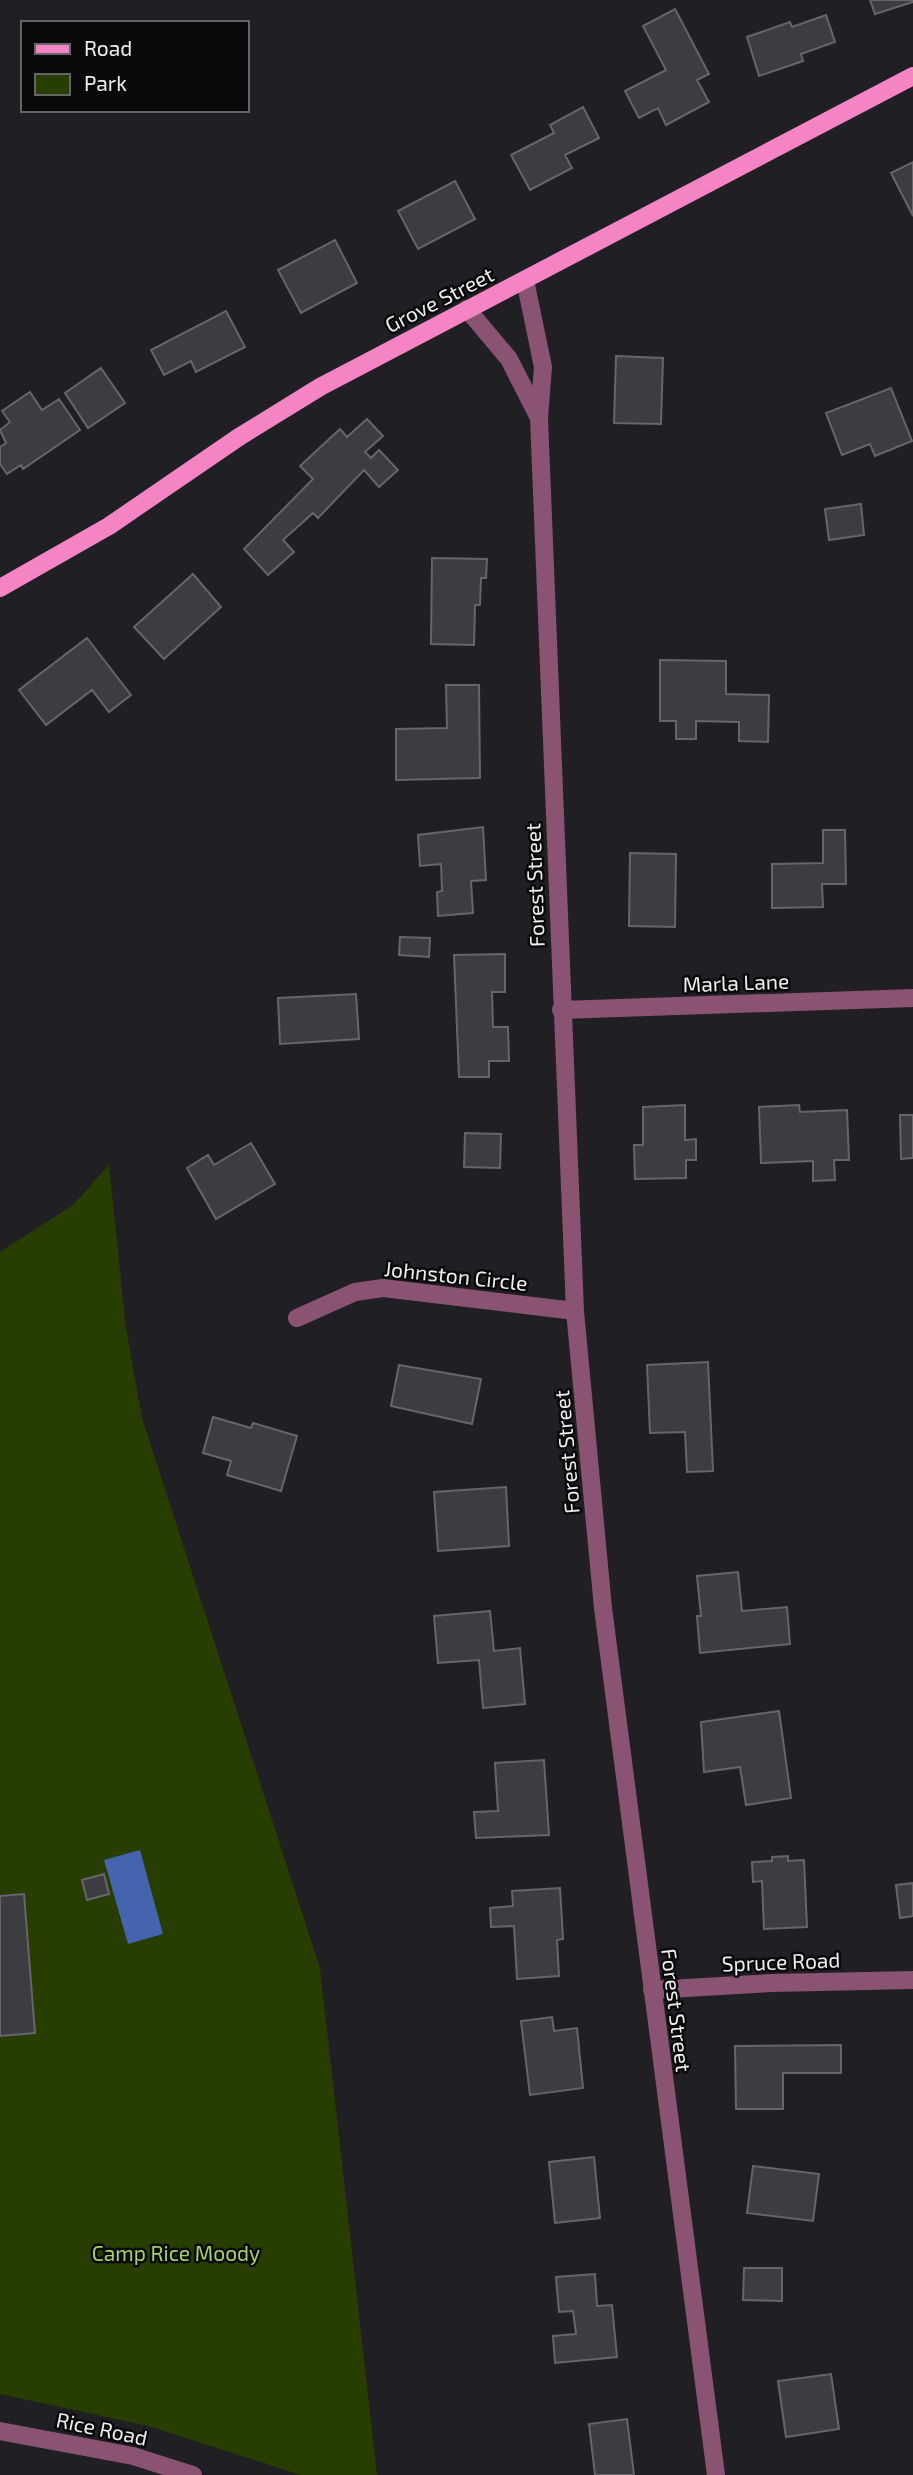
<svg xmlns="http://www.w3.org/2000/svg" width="913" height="2475" viewBox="0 0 913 2475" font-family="'Exo 2',sans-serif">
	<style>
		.green { fill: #283d00 }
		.water { fill: #4464ae }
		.building { fill: #3d3c41; stroke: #67656b; stroke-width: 2 }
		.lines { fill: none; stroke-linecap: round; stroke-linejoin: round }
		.minor { stroke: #895371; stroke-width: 18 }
		.major { stroke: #f484c4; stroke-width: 18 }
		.labels { text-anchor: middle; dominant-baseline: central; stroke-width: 5; stroke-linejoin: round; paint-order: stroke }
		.street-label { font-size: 21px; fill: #eeedf0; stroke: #09090b }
		.park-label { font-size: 21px; fill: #a4d462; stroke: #09090b }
	</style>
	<rect width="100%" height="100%" fill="#201f23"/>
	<path class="green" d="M109,1165L126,1328L142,1418L320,1968L377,2475H301L148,2426L0,2394V1252L73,1205Z"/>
	<path class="water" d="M140,1850L163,1934L128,1944L104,1860Z"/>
	<path class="building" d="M870,0H913V2L875,14Z
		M675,9L709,74L697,80L709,102L666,125L658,108L639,118L625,91L666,70L643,26Z
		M826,15L835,42L801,54L803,61L759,76L747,37L790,22L792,27Z
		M583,107L599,138L565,155L572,168L530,190L511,155L554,133L550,125Z
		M913,162V216L891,173Z
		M455,181L475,219L418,249L398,211Z
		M335,240L357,283L301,313L278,270Z
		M226,311L245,347L196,372L191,361L164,375L151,350Z
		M616,356L663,358L661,424L614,423Z
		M101,368L125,403L88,428L65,393Z
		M891,388L912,441L875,456L870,444L842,455L826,413Z
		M30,392L42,410L59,399L80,430L23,469L21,465L7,474L0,464V447L6,443L0,430L10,422L2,411Z
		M367,419L383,436L365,452L371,458L379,450L398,470L379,487L364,470L318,518L313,513L283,540L294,552L268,575L244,549L313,479L300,466L340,429L347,437Z
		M861,504L864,535L829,540L825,509Z
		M432,558L487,559L486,578H481L480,605H475L474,645L431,644Z
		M193,574L221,607L164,659L134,627Z
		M87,638L131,695L109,712L92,690L46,725L19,690Z
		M660,660L726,661V694L769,695L768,742L739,741V722L696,721V739H676V721H660Z
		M446,685H479L480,778L396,780V729L447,728Z
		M483,827L486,880L471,881L473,913L438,916L437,892L442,891L441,864L420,866L418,835Z
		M823,830H845L846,884H822L823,907L772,908V864L823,863Z
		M630,853L676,854L675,927L629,926Z
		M400,937L430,938L429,957L399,955Z
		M505,954V992H492L493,1027H508L509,1061H489V1077H459L454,955Z
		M356,994L359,1039L280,1044L278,998Z
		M685,1105V1140L696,1139V1160H686V1178L635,1179L634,1145H643V1107Z
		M799,1105L800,1112L847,1110L849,1160H834L835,1180L813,1181V1161L761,1163L759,1107Z
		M900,1115H913V1158L901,1159Z
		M465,1133L501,1134L500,1168L464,1167Z
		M251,1143L275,1184L216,1219L187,1168L208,1155L214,1165Z
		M708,1362L713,1471L687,1472L685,1432L650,1433L647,1365Z
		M399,1365L481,1379L472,1424L391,1406Z
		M213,1417L251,1428L253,1423L297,1436L281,1491L227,1475L231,1461L203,1453Z
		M506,1487L509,1546L438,1551L434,1492Z
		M738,1572L742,1611L787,1607L790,1644L700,1653L697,1616H701L697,1576Z
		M490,1611L494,1651L520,1648L525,1704L483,1708L479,1660L438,1663L434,1616Z
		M779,1711L791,1798L746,1805L740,1767L704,1772L701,1722Z
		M544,1760L549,1835L476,1838L474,1812L498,1811L495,1763Z
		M788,1856V1861L804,1860L807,1927L764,1929L762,1881L753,1882L752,1862L772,1861V1857Z
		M104,1874L109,1894L87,1900L82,1880Z
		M913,1883V1916L900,1918L896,1885Z
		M560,1888L563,1939L557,1940L559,1976L517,1979L514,1926L491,1927L490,1908L513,1906L512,1891Z
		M24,1894L35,2033L0,2036V1896Z
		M552,2017L554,2031L577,2028L583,2088L530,2095L521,2021Z
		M841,2045V2073H783V2109H736L735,2046Z
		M594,2157L600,2218L555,2223L549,2162Z
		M753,2166L819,2174L813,2221L747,2213Z
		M744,2268H782V2301L743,2300Z
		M595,2274L597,2306L612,2305L617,2357L555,2363L553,2336L576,2334L573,2311L559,2312L556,2277Z
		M831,2374L839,2429L786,2437L778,2381Z
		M627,2419L634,2475H595L589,2424Z"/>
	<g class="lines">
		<path class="minor" d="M525,280L543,367L539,418L575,1311L603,1608L716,2475
			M467,309L509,359L539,418
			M561,1010L913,998
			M297,1318L355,1292L383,1288L575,1311
			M652,1990L772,1983L913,1980
			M0,2431L133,2456L193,2475"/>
		<path class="major" d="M0,588L109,526L239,437L320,387L913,76"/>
	</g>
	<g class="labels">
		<g class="street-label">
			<text transform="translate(439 299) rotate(-27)">Grove Street</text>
			<text transform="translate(534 885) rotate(-92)">Forest Street</text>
			<text transform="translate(736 982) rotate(-2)">Marla Lane</text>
			<text transform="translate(456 1275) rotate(6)">Johnston Circle</text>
			<text transform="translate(566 1452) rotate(-95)">Forest Street</text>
			<text transform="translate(781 1961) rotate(-2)">Spruce Road</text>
			<text transform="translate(677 2010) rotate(83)">Forest Street</text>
			<text transform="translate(102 2428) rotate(12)">Rice Road</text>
		</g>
		<g class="park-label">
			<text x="176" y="2252">Camp Rice Moody</text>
		</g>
	</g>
	<rect x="21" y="21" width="228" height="91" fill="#09090b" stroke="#656467" stroke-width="2"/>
	<rect x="35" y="44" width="35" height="10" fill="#f484c4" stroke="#656467" stroke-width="2"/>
	<text x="84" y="56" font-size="21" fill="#eeedf0">Road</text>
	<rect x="35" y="74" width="35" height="21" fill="#283d00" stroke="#656467" stroke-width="2"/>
	<text x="84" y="91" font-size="21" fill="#eeedf0">Park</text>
</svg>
